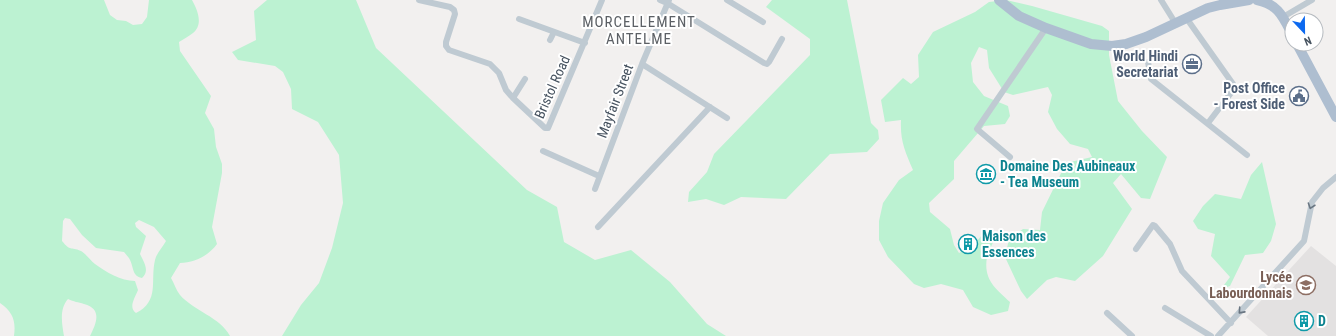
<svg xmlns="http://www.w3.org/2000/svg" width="1336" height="336" viewBox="0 0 1336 336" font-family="'Roboto Condensed',sans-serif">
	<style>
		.education { fill: #e3e1e1 }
		.green { fill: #bcf2d2; fill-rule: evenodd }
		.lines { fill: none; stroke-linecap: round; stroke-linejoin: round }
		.minor { stroke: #bfcad2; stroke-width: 6 }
		.primary { stroke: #aebed0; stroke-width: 10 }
		.oneway { stroke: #6a7682 }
		.labels { text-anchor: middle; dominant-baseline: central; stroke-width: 4; stroke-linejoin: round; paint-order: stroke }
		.service-label { font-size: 14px; font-weight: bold; fill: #4e5e75; stroke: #fff; text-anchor: end }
		.street-label { font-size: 14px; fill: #46525f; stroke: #fff }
		.culture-label { font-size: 14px; font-weight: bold; fill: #0d838f; stroke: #fff; text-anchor: start }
		.education-label { font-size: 14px; font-weight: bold; fill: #785e54; stroke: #fff; text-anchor: end }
		.neighbourhood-label { font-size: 15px; letter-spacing: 1px; fill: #5c6065; stroke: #fff }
	</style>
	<rect width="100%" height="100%" fill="#f2f0ef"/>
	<path class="education" d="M1311,246L1336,266V336H1268L1246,317Z"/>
	<path class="green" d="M0,0H104L110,15L117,20L126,21L133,25L142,24L147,17L149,0H192C197,9 204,24 193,33C189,36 184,39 179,42L180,51L211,96L205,113L214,129L216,147L222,164V173L212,227L217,244C209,255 195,263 180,263L171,278C174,283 176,290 180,295C194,311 220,317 230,336H90C96,324 103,309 84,304C78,302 74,302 68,299C59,309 62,324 64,336H14C16,321 13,312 0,303ZM65,218L70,219L82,235L96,248L124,252C126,255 129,257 130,260C134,268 132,276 142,278C150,271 144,262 140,254L146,236L136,227L135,223L139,220L154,227L166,241C163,247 157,252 155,260C150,281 160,301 136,313C128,307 135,298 138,290L135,281C121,281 106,272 95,264C90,260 86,254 81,251C70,246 71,252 62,241L63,221Z
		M267,0H356L376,48L527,190L557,207L564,242L595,260L631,250L670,282L707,324L726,336H282L301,305L319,283L332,248L343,203L339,155L318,122L292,109L291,89L283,72L275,66L238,60L232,52L256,40L254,11Z
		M772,0H847L871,123L878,130L879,139L867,152L830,154L786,199L741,197L724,205L706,199L688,202L689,192L707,172L714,154L810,55V39L766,7Z
		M1006,0L1032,6L1102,26L1109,31V55L1118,101L1142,131L1167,157L1150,199L1141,198L1121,174L1113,183L1132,209L1103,256L1075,281L1056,277L1047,280L1027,299L1021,291L1005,257L1009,239L1023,229L1040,230L1042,212L1066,163L1092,157L1088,149L1070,144L1057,129L1048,112L1052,95L1048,87L1013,95L1004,92L989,68L987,50L979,47L971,63L973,82L984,96L1008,106L1010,116L1005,124L984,126L954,161V179L929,203L930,212L950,229L954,245L959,253L974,245L985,231H994C995,246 989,246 987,257C983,280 996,289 1010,302L1008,311L991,315L973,307L963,290L941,284L924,288L914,284L888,257L879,240V221L883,203L899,180L913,170C905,151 900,141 901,120L885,122L881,100L903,78L911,84L919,77L918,55L933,32L975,12L989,2Z
		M1262,162L1276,224L1271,241L1263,253L1245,255L1230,286L1221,289L1230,277L1211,256L1215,234L1198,229L1193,221L1203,206L1215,194L1241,199L1251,175Z"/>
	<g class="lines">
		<path class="minor" d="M419,0L450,7L454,10L455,14L446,42V46L449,50L490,64L499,73L506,90L513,98L545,128H548L602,0
			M660,0L667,3L764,63L767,64L769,62L782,39
			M727,0L763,22
			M1161,0L1176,24
			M1283,17L1312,0
			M519,19L585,43
			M1187,19L1233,84L1234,89L1208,123
			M550,40L554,32
			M1148,62L1151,79L1247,155
			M642,64L727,118
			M513,98L525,79
			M543,151L599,176
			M1010,157L977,129L1046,28
			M595,189L642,64L669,0
			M598,227L710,107
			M1136,249L1153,225L1155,226L1170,244L1182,271L1231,323
			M1165,308L1211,336
			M1107,313L1132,336
			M1218,336L1304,241L1312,202L1323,188L1336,177"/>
		<path class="primary" d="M999,0L1019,16L1046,28L1091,44L1112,46L1126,44L1146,37L1208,8L1220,5L1249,0
			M1257,0C1278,4 1283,17 1292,34
			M1297,44L1336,117"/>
	</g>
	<defs><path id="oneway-chevron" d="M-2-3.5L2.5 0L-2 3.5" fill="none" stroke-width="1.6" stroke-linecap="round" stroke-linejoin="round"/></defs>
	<g class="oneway">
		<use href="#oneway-chevron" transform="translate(1311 206) rotate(109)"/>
		<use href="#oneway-chevron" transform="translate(1241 311) rotate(132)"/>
	</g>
	<defs>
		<symbol id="office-ring" viewBox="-11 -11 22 22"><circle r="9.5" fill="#fff" stroke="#5c6f8a" stroke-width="1.5"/><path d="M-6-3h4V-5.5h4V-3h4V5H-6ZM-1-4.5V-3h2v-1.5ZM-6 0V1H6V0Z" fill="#5c6f8a"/></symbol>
		<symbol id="civic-ring" viewBox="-11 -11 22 22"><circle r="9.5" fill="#fff" stroke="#5c6f8a" stroke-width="1.5"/><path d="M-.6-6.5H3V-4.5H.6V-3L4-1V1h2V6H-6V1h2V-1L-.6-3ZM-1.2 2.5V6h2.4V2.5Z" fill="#5c6f8a"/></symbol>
		<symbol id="museum-ring" viewBox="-11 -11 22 22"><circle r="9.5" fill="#fff" stroke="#0f9aa8" stroke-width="1.5"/><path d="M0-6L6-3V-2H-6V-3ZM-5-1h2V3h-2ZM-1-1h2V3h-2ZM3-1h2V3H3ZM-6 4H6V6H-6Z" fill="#0f9aa8"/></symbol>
		<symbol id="building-ring" viewBox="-11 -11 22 22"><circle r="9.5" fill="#fff" stroke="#0f9aa8" stroke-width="1.5"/><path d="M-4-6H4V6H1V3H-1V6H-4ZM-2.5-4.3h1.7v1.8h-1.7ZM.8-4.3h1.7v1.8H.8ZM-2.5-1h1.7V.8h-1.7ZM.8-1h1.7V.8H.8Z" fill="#0f9aa8"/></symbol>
		<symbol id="school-ring" viewBox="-11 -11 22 22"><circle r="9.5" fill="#fff" stroke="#8d6e63" stroke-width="1.5"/><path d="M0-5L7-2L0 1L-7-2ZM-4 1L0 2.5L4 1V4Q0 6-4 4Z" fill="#8d6e63"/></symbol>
	</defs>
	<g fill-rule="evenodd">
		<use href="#office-ring" x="1181" y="53" width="22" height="22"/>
		<use href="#civic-ring" x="1288" y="85" width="22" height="22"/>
		<use href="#museum-ring" x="975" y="163" width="22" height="22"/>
		<use href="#building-ring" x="957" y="233" width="22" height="22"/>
		<use href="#school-ring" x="1295" y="274" width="22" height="22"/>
		<use href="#building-ring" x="1293" y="310" width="22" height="22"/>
	</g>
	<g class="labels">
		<g class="service-label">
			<text x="1178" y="56">World Hindi<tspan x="1178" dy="16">Secretariat</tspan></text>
			<text x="1285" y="88">Post Office<tspan x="1285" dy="16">- Forest Side</tspan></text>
		</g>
		<g class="street-label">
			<text transform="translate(552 87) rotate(-66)">Bristol Road</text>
			<text transform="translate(615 101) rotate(-69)">Mayfair Street</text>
		</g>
		<g class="culture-label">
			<text x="1000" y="166">Domaine Des Aubineaux<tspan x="1000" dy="16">- Tea Museum</tspan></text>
			<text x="982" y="236">Maison des<tspan x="982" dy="16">Essences</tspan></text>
			<text x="1318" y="321">D</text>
		</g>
		<g class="education-label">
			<text x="1292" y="277">Lycée<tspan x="1292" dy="16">Labourdonnais</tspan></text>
		</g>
		<g class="neighbourhood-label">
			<text x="639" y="22">MORCELLEMENT<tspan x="639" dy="17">ANTELME</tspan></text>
		</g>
	</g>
	<g transform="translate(1304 32) rotate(158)"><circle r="19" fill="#ffffff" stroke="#b5babf"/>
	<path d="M0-3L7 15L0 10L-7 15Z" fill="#0d69ef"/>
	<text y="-6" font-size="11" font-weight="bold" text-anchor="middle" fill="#46525f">N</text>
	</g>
</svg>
